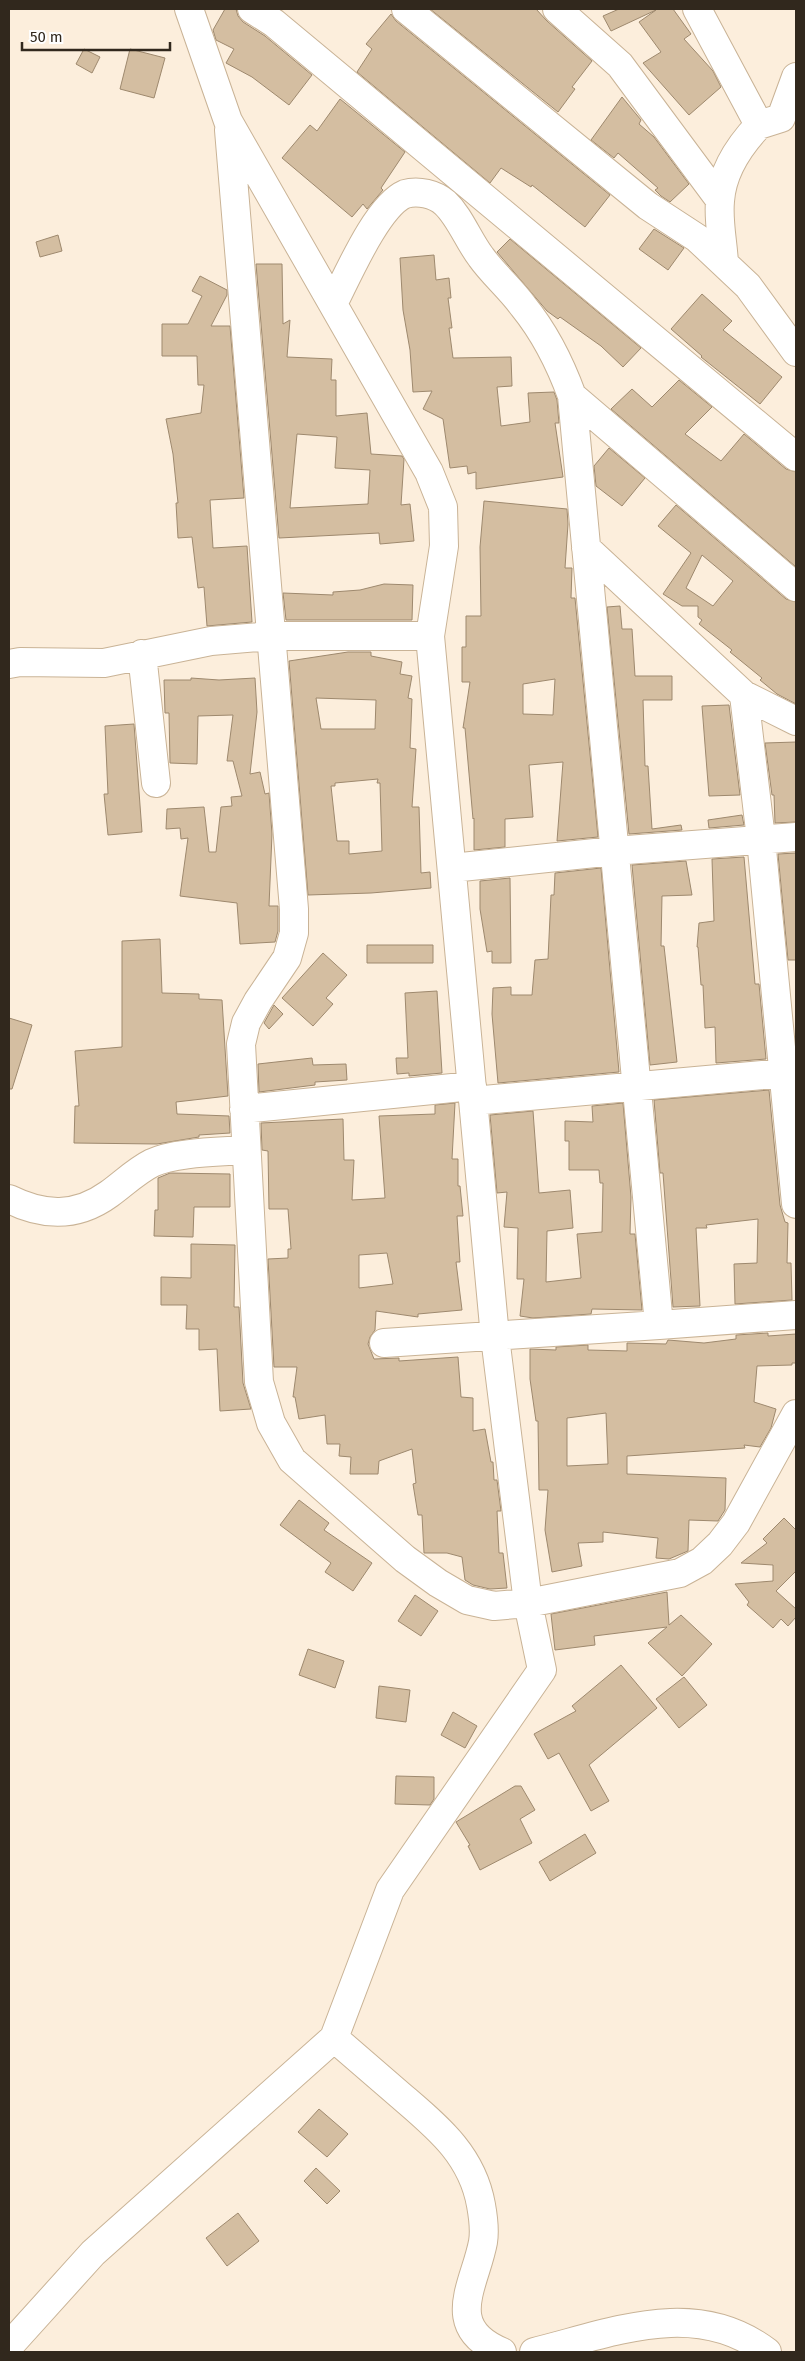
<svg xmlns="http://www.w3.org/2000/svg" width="805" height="2361" viewBox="0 0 805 2361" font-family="'Fira Sans',sans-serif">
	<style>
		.building { fill: #d4bea1; stroke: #9e896e; fill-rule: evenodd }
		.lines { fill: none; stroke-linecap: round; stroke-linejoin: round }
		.minor-casing { stroke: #c9b396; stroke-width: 30 }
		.minor { stroke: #fff; stroke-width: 28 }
	</style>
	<rect width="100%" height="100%" fill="#fceedc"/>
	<path class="building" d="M225,9H236L238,16L243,22L265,36L312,75L289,105L252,77L226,63L234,49L216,40L213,30Z
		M430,9H536L547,21L592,61L572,87L575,89L558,112Z
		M619,9H673L691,34L684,39L713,71L721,87L689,115L643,63L661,52L639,22L656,10L611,31L603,16Z
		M391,14L396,21L610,195L585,227L532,185L531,187L501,168L490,183L357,72L372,49L366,44Z
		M84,49L100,57L92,73L76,64Z
		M130,49L165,58L154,98L120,89Z
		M622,97L641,120L639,124L654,137L689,184L670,202L661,196L655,190L658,188L618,153L614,158L591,140Z
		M340,99L405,152L381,188L383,190L367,209L363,204L352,217L282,158L310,125L317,131Z
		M654,229L684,248L668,270L639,249Z
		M58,235L62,251L40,257L36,242Z
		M510,239L641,348L623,367L601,346L560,317L558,319L547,311L497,252Z
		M434,255L436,280L449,278L451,298H448L452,328H449L453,358L511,357L512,386L497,387L501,426L530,422L528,393L554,392L557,400L559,423H555L563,477L476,489V472L468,474L467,466L450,468L443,419L423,409L432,391L413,392L410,350L403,310L400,258Z
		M256,264H282L283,324L290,320L287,357L332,359L331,380H336V416L367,413L371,454L402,456L404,459L401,505L410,504L414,541L380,544L379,533L279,538ZM297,434L337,437L335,468L370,470L368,504L290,508Z
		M200,276L227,290V295L211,326H230L244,498L210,500L213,548L247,546L252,622L207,626L204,587L198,588L192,537L178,538L176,503H178L173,454L166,419L201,413L204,385H198L197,356H162V324H188L202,296L192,291Z
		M702,294L732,321L723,330L782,377L760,404L701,357L702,356L671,329Z
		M679,380L712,407L685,434L721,461L744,434L786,469L796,472V567L611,409L632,389L652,407Z
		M609,448L645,478L622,506L596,486L594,466Z
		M484,501L567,509L568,524L565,568H572L571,598H575L598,837L557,841L563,762L529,765L533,817L505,819V847L474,850V818L473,819L465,728H463L470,682H462V647H466V616H481L480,547ZM555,679L553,715L523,714V684Z
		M676,505L786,599L796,602V704L777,694L760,680L762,678L730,652L732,650L699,624L702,620L698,617V606H682L663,594L691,553L658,526ZM702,555L733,581L713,606L686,588Z
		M384,584L413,585L412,620H286L283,593L333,595V592L360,590Z
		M620,606L622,629H632L635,676H672V700H643L645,766H648L652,829L681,825L682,830L629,834L607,607Z
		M348,652H371V656L402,662L400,674L412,676L408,698L412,699L410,748L416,749L412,807H419L421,873L430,872L431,888L371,893L308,895L289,661ZM316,698L376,700L375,729H321ZM378,779L377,783H380L382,851L349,854V841H337L331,786H335V783Z
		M191,678L219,680L255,678L257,712L250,774L260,772L265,794L269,793L272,834L269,906H278V931L275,942L240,944L237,903L180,896L188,838L181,839L180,828L166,829L167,809L204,807L209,852H216L221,807L232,806L231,797L242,796L233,761H227L233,715L198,716L197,764L170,763L169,713H165L164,680H191Z
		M729,705L740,795L709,796L702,706Z
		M134,724L142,832L108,835L104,794H108L105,726Z
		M796,742V822L775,823L774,795H772L765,743Z
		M742,815L744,825L709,828L708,820Z
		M796,853V960H788L778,854Z
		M744,857L755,984H759L766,1059L716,1063L715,1027L705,1028L703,985H701L698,947H697L699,923L714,921L712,859Z
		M686,861L692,895L662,896L661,946H664L677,1062L650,1065L632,865Z
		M601,868L619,1072L498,1083L492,1014L493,988L511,987V995H532L535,960L548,959L551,895H554L555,873Z
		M510,878L511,963H492V951L487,952L480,909V881Z
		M160,939L162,993L199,994V999L222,1000L228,1096L176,1102L177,1114L229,1116L230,1133L199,1135V1137L157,1144L74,1143L75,1106H79L75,1051L122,1047V941Z
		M367,945H433V963H367Z
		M323,953L347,975L326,998L333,1004L313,1026L282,998Z
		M437,991L442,1073L409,1076V1073L397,1074L396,1058H408L405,993Z
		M274,1005L283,1014L269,1029L264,1023Z
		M9,1018L32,1025L12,1089H9Z
		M312,1058L313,1065L346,1064L347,1080L315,1082V1085L259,1092L258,1064Z
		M769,1090L780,1205L785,1222L788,1223L787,1263H791L792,1300L735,1304L734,1264L757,1263L758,1219L706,1225L707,1228H696L700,1306L673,1307L663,1173H660L654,1100Z
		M455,1103L452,1159H458V1186H460L463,1216H457L460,1262H456L462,1310L418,1314V1317L376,1311L375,1330L370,1337L368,1344L374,1359L399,1358V1361L458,1357L461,1397L473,1398V1431L485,1429L491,1462H493L494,1480H497L501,1511H497L499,1553H503L507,1588L490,1589L473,1585L465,1580L462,1557L447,1553H424L422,1515H418L413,1484L416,1483L412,1449L379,1461L378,1474H350L351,1457L339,1456L340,1444H327L325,1415L299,1419L295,1397H293L297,1367H274L268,1259L288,1258V1249H291L288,1209H269L268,1151L262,1150L261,1123L343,1119L344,1160H354L352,1200L385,1198L379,1116L435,1114V1105ZM387,1253L393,1284L359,1288V1255Z
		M623,1103L631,1197L630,1234H635L642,1310L592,1309L591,1314L533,1318L520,1316L524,1279H517L518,1228L504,1227L507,1192L497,1193L490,1115L533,1111L539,1193L570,1190L573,1228L547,1231L546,1282L581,1278L577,1234L602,1232L603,1183H600L599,1170H569V1141H565V1121L593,1122L592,1106Z
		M170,1173L230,1174V1207H194L193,1237L154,1236L155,1210H158V1178Z
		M191,1244L235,1245L234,1307H239L243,1383L251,1409L220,1411L217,1349L199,1350V1329H186L187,1305H161V1277L191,1278Z
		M768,1333V1336L796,1334V1363H792V1365L757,1366L754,1402L776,1409L771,1428L760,1447L744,1445L745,1448L627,1456V1474L726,1478L725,1510L718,1521L689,1520L688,1551L669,1559L656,1558L658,1538L603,1532V1542L578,1543L582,1566L552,1572L545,1530L548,1490H539L538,1421H536L530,1379V1349L556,1350V1347L588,1345V1350L627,1351V1343L666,1344L668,1340L704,1343L736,1339V1335ZM606,1413L608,1464L567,1466V1418Z
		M299,1500L329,1523L324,1530L372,1563L353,1591L325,1572L331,1563L280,1525Z
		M784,1518L796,1530V1571L776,1591L796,1609V1617L788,1626L781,1619L773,1628L747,1605L749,1602L735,1584L773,1581V1565L741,1563L767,1543L763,1539Z
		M667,1592L669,1625L681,1615L712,1644L682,1676L648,1643L667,1627L594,1636L595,1645L555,1650L551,1614Z
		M415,1595L438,1611L421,1636L398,1621Z
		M308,1649L344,1661L335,1688L299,1675Z
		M621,1665L657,1708L589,1765L609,1801L591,1811L559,1753L548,1759L534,1734L576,1711L572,1706Z
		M684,1677L707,1705L679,1728L656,1699Z
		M379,1686L410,1690L406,1722L376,1718Z
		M453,1712L477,1726L465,1748L441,1735Z
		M396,1776L434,1777V1799L430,1805L395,1804Z
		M515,1786H521L535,1810L520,1819L532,1843L480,1870L468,1846L470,1845L456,1822Z
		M585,1834L596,1853L550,1881L539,1862Z
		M319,2109L348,2134L327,2157L298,2132Z
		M316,2168L340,2191L327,2204L304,2181Z
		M238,2213L259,2241L227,2266L206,2238Z"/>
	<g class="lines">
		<defs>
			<path id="minor" d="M252,9L274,23L796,457
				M406,9L648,206L697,238L748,286L796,352
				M557,9L620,65L720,200
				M697,9L759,125L781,118L796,77
				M229,130L294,909V933L287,958L258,1001L246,1023L241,1044L259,1382L271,1423L292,1460L405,1559L438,1583L467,1600L494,1606L528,1603L680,1573L702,1561L720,1544L736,1523L796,1414
				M724,263C723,243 718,221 720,201C722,172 740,145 759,125
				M333,304C347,277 377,206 405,194C418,190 435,194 445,203C460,217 468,240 481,257C493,274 510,288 523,306C545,333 560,363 572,396
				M586,548L744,695
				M142,654L156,783
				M9,664L20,662L104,663L211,641L271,636H430
				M796,721L744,695L761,839L796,1204
				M452,868L614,851L796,837
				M473,1101L796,1072
				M244,1109L472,1086
				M9,1199C43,1216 76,1218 109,1194C123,1184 136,1171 152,1163C174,1152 221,1152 246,1150
				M659,1325L796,1315
				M384,1343L659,1325L572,396L796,587
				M334,2038C356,2057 378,2076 400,2095C436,2126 472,2154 481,2205C483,2216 485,2230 483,2242C475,2285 442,2327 502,2352
				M9,2346L93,2253L334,2038L390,1890L542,1670L528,1603L495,1337L430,636L444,546L443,507L429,472L228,121L189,9
				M534,2352C612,2333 695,2297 767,2352"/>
		</defs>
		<use href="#minor" class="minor-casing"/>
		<use href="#minor" class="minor"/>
	</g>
	<rect width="805" height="2361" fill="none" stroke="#31281d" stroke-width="20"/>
	<path d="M22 42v8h148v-8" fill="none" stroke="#31281d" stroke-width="2.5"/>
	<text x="30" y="42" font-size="15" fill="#31281d" stroke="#fefefe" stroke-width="4" paint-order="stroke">50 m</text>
</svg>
